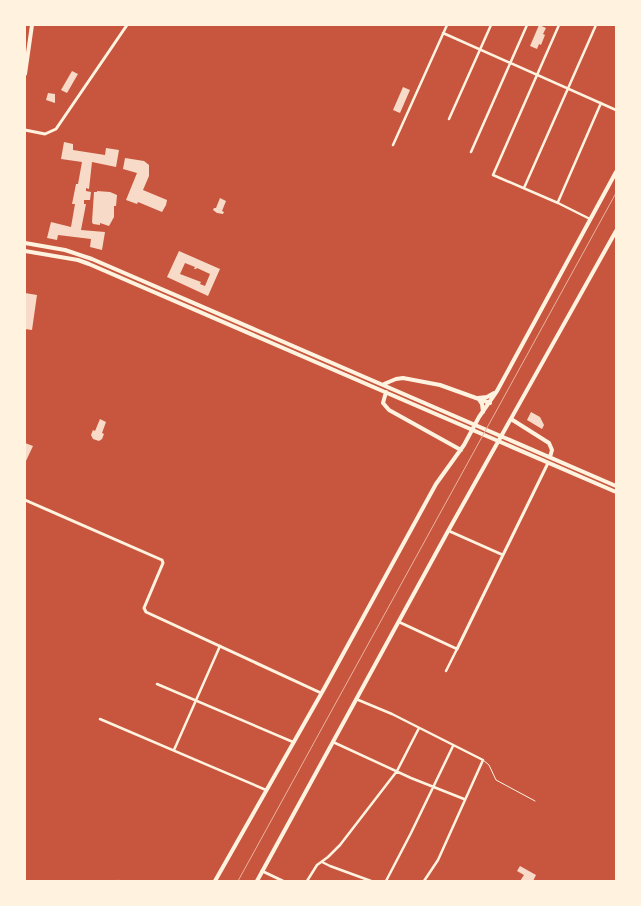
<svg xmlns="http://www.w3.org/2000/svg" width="641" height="906" viewBox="0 0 641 906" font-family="'Fira Sans Condensed',sans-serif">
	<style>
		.building { fill: #f7dbc8; fill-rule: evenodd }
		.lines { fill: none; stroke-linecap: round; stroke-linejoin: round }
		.service { stroke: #fff3e0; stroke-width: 1 }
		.minor { stroke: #fff3e0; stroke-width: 2.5 }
		.tertiary { stroke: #fff3e0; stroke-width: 3 }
		.secondary { stroke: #fff3e0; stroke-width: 3 }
		.primary { stroke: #fff3e0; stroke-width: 4 }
		.rail { stroke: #e9b49f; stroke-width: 1 }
	</style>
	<rect width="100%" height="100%" fill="#c8553d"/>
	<path class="building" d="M539,25L546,28L543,34L545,35L541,45L539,44L537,49L530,46Z
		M72,71L78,74L67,93L61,90Z
		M403,87L410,90L400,113L393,110Z
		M48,93L55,94V103L46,100Z
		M64,142L73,144V150L105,155L106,148L119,150L116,167L92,162L89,189L86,188V191L91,192L90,200H84V204H86L81,230L105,232L102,250L90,247L91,239L58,235L57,240L47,238L51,222L71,227L75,204H72L76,184H78L82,162L61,159Z
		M125,158L144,161L149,165V176L143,190L167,200L166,205L162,212L138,202L137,204L126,200L137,173L123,169Z
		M97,191L110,192L117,195L116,206H114V217L109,226L100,223V225L93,224L92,222L94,192H97Z
		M220,198L226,201L222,211L224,212L223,214L217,213L213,210L214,208H216Z
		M179,251L220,269L208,296L167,277ZM185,263L195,267L194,269H196L197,268L210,274L205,286L200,284L201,282L180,274Z
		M25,293L37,295L32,330L25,329Z
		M531,412L540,417L544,425L542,429L527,420Z
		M100,419L106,422L102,433L104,434L102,439L99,441L93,439L91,435L93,430L95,431Z
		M25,443L33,446L25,463Z
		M520,866L536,875L533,881H520L524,875L517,871Z"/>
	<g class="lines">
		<path class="service" d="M483,760L489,765L496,780L535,801"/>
		<path class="minor" d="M559,25L493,175L558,203L590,219
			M443,33L616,110
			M449,119L491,25
			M393,145L447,25
			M471,152L527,25
			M524,188L596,25
			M558,202L601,103
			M446,671L457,649
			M157,684L293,742
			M356,699L392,714L483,760L438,860L424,881
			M100,719L266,790
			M333,742L411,778L464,799
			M174,750L220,646
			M322,862L330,866L371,881
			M307,881L317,865L328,857L340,845L397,771L419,728
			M386,881L411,833L453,746"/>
		<path class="tertiary" d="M25,500L162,560L163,563L144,608L146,612L321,693
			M449,531L503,555
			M399,622L457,649L548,463
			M262,871L283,881"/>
		<path class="secondary" d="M25,130L45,134L56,129L127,25"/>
		<path class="primary" d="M25,74L32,25
			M25,243L65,250L92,259L616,486
			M25,251L78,260L89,264L616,492
			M384,384L396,379L403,378L440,385L490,403
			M386,392L383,403L389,410L461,450
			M483,412L482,404L478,398L487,397L494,393
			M511,419L549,443L552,450L550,457
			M215,881L325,687L436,484L464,445L479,417L497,391L616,172
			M257,881L447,533L616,231"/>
		<path class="rail" d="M117,881L118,880
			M238,881L616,193"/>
	</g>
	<rect width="641" height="906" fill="none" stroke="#fff3e0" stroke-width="52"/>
</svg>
